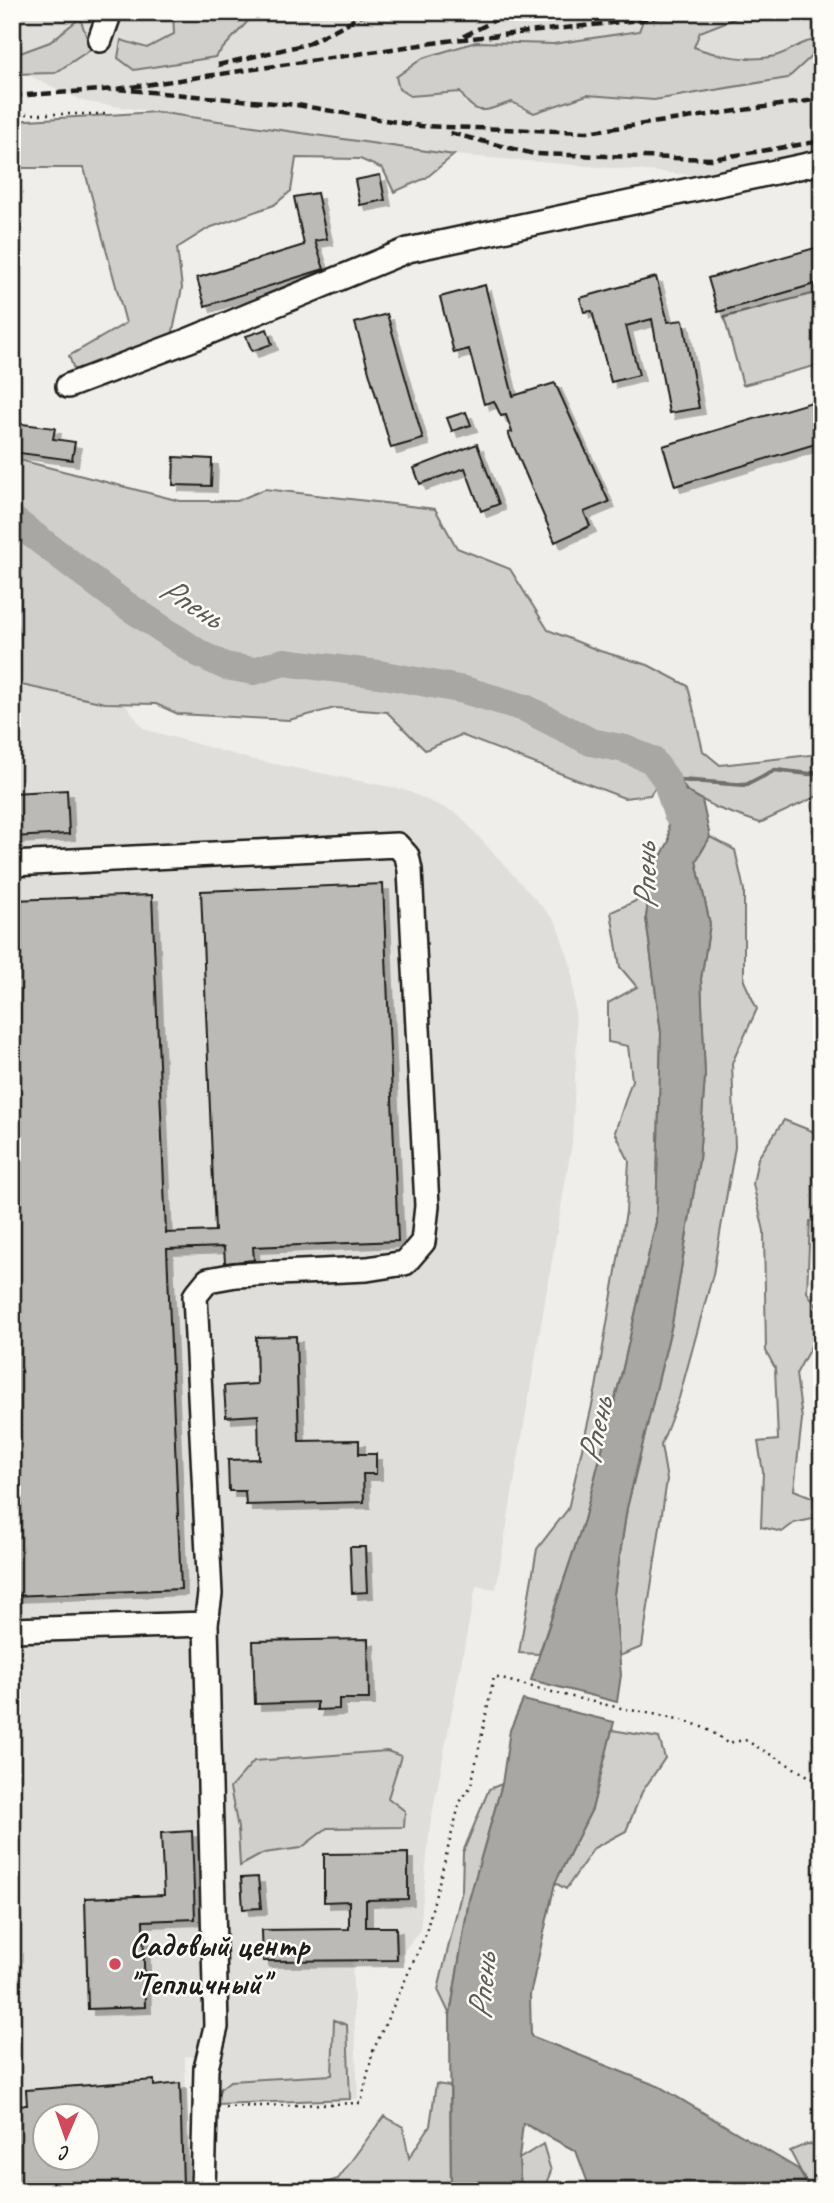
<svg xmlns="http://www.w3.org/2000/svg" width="834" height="2203" viewBox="0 0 834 2203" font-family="Caveat,sans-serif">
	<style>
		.built { fill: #e0deda; fill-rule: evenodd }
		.green { fill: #d0cfcc; stroke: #767674; stroke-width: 2 }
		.water { fill: #a8a7a3; stroke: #706f6d; stroke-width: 2 }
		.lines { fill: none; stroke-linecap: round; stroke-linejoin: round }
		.stream { stroke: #706f6d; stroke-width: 4.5 }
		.river { stroke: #a8a7a3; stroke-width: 28 }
		.building { fill: #bbbab6; stroke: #1c1c1c; stroke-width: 2; fill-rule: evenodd; filter: url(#shadow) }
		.minor-casing { stroke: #1c1c1c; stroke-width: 28 }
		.path { stroke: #1c1c1c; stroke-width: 2.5; stroke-dasharray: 2 5; stroke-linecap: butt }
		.minor { stroke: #fdfcf7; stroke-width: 23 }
		.rail { stroke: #1c1c1c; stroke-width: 4.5; stroke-dasharray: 10 5; stroke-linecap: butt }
		.poi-dot { fill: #d1495b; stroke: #fdfcf7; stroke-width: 2.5 }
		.labels { text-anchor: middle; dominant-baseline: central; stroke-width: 5; stroke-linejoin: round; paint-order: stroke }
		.poi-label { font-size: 33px; font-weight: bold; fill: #1c1c1c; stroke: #fdfcf7; text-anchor: start }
		.water-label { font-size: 35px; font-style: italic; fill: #5b5b59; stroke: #fdfcf7 }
	</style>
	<defs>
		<filter id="shadow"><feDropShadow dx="6" dy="6" stdDeviation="0" flood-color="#0004"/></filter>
	</defs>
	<rect width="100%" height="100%" fill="#f0eeea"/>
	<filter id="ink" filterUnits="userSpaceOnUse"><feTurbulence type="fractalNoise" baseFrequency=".0143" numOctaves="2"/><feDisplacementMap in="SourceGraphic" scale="14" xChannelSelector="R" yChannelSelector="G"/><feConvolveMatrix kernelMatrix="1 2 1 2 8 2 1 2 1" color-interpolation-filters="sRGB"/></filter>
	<g filter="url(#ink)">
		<path class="built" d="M12,12H822V149L694,175L454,155L86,102L12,68Z
			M12,601L76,639L144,729L250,759L405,790L458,814L556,922L572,969L577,1041L572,1143L496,1589L476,1586L430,1826L420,1930L397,1960L352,1961L358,2099L216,2104L220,2060L185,2056L188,2191H12ZM46,2116H88V2158H46Z"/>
		<path class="green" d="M173,12H251L249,20L215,57L134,70L118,58L121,40L147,48L174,34Z
			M635,12H751L700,32L694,47C715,56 752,62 775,56C793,51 802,39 821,40L814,54L788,78L654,100L587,95L534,113L512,102C485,110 477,119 460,92L410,96L399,89L396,77L423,58L476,42L553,44L639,31L642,23L634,16Z
			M80,18L91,49L55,73L12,74V56L50,42Z
			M156,112L454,155L426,178L394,192L383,169L360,159L296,158L291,191L274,205L209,228L177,248L182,288L172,336L76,375L69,356L126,323L84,168H12V121Z
			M816,293L822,314V364L743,385L724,317Z
			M12,458L180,501H237L265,489L435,509L457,548L510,569L548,630L600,651L648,665L688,686L703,751L720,765L819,754L822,794L760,823L717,808L688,792L669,766L650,795L624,798L461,735L425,750L387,712L335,708L289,720L178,714L156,704L105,703L12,683Z
			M710,837L735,850L744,890V981L757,1009L732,1063L735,1147L713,1274L679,1398L661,1445L667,1480L642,1647L619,1656L614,1594L627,1508L672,1324L699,1160L705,1076L701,979L710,924L696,861Z
			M649,895L646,918L661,1033L656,1222L622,1372L584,1520L539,1654L519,1653L537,1549L568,1509L596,1388L626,1212L629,1161L615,1132L632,1080L628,1046L608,1042V1003L637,987L620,967L611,912Z
			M784,1120L822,1135V1217L810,1221L807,1292L822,1314V1326L796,1374L802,1419L794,1490L822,1501V1517L794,1523L782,1532L761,1527L763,1472L758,1442L778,1440L775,1368L766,1351L764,1231L753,1184L758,1158Z
			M612,1730L659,1738L665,1758L642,1792L626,1831L594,1848L566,1889L555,1883L592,1809Z
			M387,1751L401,1756L388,1798L405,1811L404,1827L327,1828L301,1848L264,1853L240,1866L238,1828L230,1788L254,1761Z
			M502,1784L469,1900L450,2015L438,1990L462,1890L463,1852L489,1789Z
			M334,2020L347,2025L350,2099L216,2104L220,2089L230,2081L332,2075Z
			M436,2084L450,2086L451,2191H325V2183L338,2179L384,2116L403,2127L409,2158L430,2126Z
			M543,2144L551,2171L543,2191H521L519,2159Z
			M807,2144L822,2145V2191H811L790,2151Z"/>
		<path class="water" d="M666,779L702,800L710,837L696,861L710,924L701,979L705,1076L699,1160L672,1324L627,1508L614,1594L621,1675L617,1702L531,1680L584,1520L622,1372L656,1222L661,1033L646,918L651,875L669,841Z
			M523,1700L614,1722L592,1809L555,1883L530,1995L531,2036L660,2087L798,2169L811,2191H591L576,2151L523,2123L519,2159L521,2191H451L450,2015L469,1900L502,1784L510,1730Z"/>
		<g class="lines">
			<path class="stream" d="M666,779L746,785L775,770L810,774L822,770"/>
			<path class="river" d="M12,519L120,601L200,654L225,666L254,671L284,662L379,674L464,690L525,708L591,742L625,749L652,760L666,779L677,814"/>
		</g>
		<path class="building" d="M380,175L385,200L360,205L355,180Z
			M317,193L327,239L315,241L324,269L205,306L197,278L304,245L294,197Z
			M822,246V282L718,312L708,278Z
			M656,277L668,322L683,320L699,408L669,413L652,319L626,326L639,375L611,382L592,311L584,312L580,298Z
			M485,285L513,396L555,383L609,502L584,512L590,526L555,542L508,433L512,432L506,415L501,416L494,401L484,404L469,349L454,353L440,297Z
			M387,314L423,439L391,448L355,323Z
			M267,329L272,344L252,351L246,336Z
			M822,399V442L675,486L663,446Z
			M466,412L471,425L452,431L447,418Z
			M14,423L55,428L53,439L75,442L72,460L12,452Z
			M477,444L499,504L481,511L465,468L420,484L414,468Z
			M174,457L212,459L211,486L173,485Z
			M67,790L69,834L12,837V793Z
			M383,884L398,1241L253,1247L254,1260L225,1263L224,1247L167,1249L181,1589L12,1596V900L152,895L166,1233L215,1231L201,891Z
			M296,1336L299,1441L359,1440V1454H376V1474H363L364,1502L246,1505L245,1491H229L228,1460L259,1459L258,1415L226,1417L224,1386L257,1384L256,1337Z
			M350,1547H365L367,1592L352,1593Z
			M368,1639L369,1699H339V1709L317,1710V1702L255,1704L253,1641Z
			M192,1831L195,1919L143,1921L145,2007L88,2009L85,1898L164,1895L161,1833Z
			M408,1853V1899L366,1900V1927H396L397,1960L263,1961L262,1930L349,1929V1901L324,1902V1854Z
			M258,1877L261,1908L243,1909L241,1878Z
			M154,2080V2086L180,2083L183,2186L115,2191H12V2105H27L26,2090ZM46,2116H88V2161L46,2164Z"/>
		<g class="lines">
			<defs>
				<path id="minor" d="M100,40L110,12
					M68,386L187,341L408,250L822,162
					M12,864L397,845L407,856L410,870L427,1206L423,1242L405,1263L367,1269L236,1275L208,1280L195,1296L210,1594L206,1624L216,2027L206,2068L203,2191
					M12,1630L206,1624"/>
			</defs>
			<use href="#minor" class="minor-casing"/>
			<path class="path" d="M12,114H110
				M225,2107L361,2103L373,2051L425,1936L460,1802L471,1786L494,1677C536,1688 578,1699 621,1708C657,1716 698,1717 727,1743L745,1740L822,1784"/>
			<use href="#minor" class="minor"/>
			<path class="rail" d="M464,36L511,12
				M218,65L307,44L369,12
				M117,89L297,105L420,126L587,132L822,99
				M12,96L117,89L454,40L648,19L674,12
				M450,133L534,154L712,159L822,141"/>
		</g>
	</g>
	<circle class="poi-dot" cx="115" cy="1964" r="7"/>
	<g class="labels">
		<g class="poi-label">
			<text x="129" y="1945">Садовый центр<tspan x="129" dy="38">"Тепличный"</tspan></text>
		</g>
		<g class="water-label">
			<text transform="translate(191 602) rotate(32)">Рпень</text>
			<text transform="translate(645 877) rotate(-91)">Рпень</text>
			<text transform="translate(595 1431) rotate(-78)">Рпень</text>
			<text transform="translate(482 1987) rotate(-85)">Рпень</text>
		</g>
	</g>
	<rect width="834" height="2203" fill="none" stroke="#fdfcf7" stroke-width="42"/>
	<rect x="21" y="21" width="792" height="2161" fill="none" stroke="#1c1c1c" stroke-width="2.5" filter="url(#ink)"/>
	<g transform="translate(66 2137) rotate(182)"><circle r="33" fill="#fdfcf7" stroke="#a3a29f" stroke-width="2"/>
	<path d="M0-5L12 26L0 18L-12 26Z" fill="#d1495b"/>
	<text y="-10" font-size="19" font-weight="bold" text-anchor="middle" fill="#1c1c1c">С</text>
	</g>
</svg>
